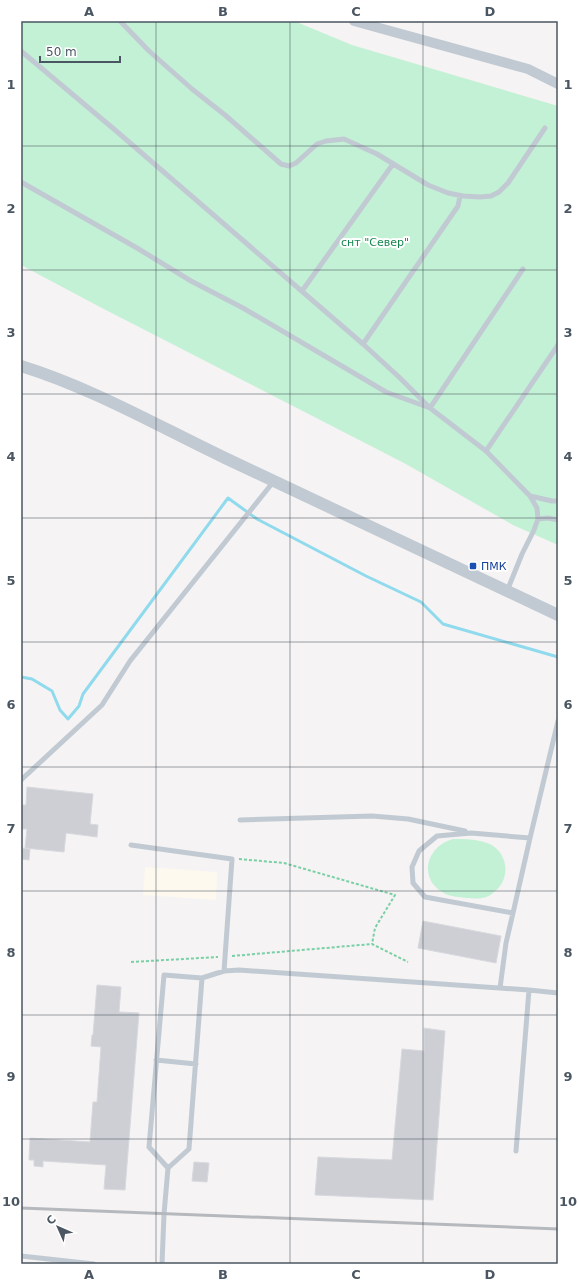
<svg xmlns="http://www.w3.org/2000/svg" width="579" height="1285" viewBox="0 0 579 1285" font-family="'DejaVu Sans',sans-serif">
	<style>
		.commercial { fill: #fdf9ef }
		.green { fill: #c3f1d5 }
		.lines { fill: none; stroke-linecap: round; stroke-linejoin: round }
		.stream { stroke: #90daee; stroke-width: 3 }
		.building { fill: #cdcfd5; stroke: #d7d9de }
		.path { stroke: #7ad0a6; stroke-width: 2; stroke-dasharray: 3 2; stroke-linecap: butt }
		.service { stroke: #c1cad2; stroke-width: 5 }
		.minor { stroke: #c1cad2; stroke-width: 10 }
		.tertiary { stroke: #c1cad2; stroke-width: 12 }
		.rail { stroke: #b5b8bd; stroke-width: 3 }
		.grid { fill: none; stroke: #4a5661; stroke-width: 1; stroke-opacity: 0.55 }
		.transit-dot { fill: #1a4fb4; stroke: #fff; stroke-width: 1.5 }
		.labels { text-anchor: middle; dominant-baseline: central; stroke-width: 4; stroke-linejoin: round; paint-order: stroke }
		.park-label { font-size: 11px; fill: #17864f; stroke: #fff }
		.transit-label { font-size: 11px; fill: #164399; stroke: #fff; text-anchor: start }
		.neatline { fill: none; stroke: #4a5661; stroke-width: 1.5 }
		.grid-label { font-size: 13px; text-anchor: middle; font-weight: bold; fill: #4a5661 }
	</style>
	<rect width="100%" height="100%" fill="#f5f3f3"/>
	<path class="commercial" d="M145,867L217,872L216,900L143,895Z"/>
	<path class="green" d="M21,21H294L352,45L558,106V545L513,525L404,463L100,307L21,265Z
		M453,839C464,839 477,839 487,843C508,850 512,879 494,892C487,899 478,899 468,898C459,897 450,897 442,892C418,877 427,846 453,839Z"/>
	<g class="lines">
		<path class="stream" d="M21,677L32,679L52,691L60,710L68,719L79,706L83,694L228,498L257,519L366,576L421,602L443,624L558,657"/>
	</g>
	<path class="building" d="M27,787L93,794L90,824L98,825L97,837L66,833L64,852L25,848L27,829H21V805H26Z
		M21,848L30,849L29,860L21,859Z
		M423,921L501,936L496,963L418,948Z
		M97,985L121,987L119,1012L139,1013L125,1190L104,1189L106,1165L43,1161V1167L34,1166V1160H29L30,1138L90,1142L93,1102H97L101,1047L91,1046L92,1035H93Z
		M424,1028L445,1031L433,1200L315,1195L318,1157L392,1160L402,1049L424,1051Z
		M194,1162L209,1163L207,1182L192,1181Z"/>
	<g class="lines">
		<path class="path" d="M239,859L284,863L395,895L375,928L372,944
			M232,956L372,944L408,962
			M131,962L218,957"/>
		<path class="service" d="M120,21L149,51L192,89L225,115L281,164L289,166L296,163L317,144L326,141L344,139L377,154L428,185L448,193L463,196L480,197L491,196L499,192L508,183L545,128
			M21,51L115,130L363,344L400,378L430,408L486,451L530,496L537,508L538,519L534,530L522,554L507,591
			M21,182L137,248L191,281L243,308L386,392L430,408L523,269
			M302,291L393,164
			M363,344L458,206L460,196
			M486,451L558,345
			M530,496L552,501H558
			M538,519L548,518L558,520
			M21,780L102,705L130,661L274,481
			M240,820L372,816L408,819L465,831
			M530,838L471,833L437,836L419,851L412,867L413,883L425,897L513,913L530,838L558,721
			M131,845L232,859L224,971
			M500,988L506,943L513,913
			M156,1060L196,1064
			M516,1151L529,990
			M168,1168L149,1147L164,975L202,978L224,971L239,970L529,990L558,993
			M21,1256L94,1264
			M162,1264L164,1214L168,1168L189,1149L202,978"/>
		<path class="minor" d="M354,21L528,69L558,84"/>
		<path class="tertiary" d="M21,366C92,388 158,426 225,458C336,511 447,563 558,615"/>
		<path class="rail" d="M21,1208L558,1229"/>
	</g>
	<path class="grid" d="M156,21V1264M290,21V1264M423,21V1264M21,146H558M21,270H558M21,394H558M21,518H558M21,642H558M21,767H558M21,891H558M21,1015H558M21,1139H558"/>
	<rect class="transit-dot" x="469" y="562" width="8" height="8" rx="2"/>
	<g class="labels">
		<g class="park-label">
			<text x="375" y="242">снт "Север"</text>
		</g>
		<g class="transit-label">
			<text x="481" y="566">ПМК</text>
		</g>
	</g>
	<rect width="579" height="1285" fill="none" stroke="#ffffff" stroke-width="44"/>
	<g transform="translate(58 1227) rotate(315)" stroke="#ffffff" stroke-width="3" paint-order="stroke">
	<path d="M0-3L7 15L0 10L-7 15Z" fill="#4a5661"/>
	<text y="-6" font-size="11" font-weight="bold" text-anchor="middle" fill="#4a5661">С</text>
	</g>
	<path d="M40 56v6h80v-6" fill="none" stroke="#4a5661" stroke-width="2"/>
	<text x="46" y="56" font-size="12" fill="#4a5661" stroke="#ffffff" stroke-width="3" paint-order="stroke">50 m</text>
	<rect x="22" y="22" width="535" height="1241" class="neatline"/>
	<g class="grid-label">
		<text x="89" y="16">A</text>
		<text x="223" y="16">B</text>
		<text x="356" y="16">C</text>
		<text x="490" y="16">D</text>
		<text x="11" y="89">1</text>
		<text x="568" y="89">1</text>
		<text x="11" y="213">2</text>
		<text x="568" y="213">2</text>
		<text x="11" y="337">3</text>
		<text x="568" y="337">3</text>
		<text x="11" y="461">4</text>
		<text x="568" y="461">4</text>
		<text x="11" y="585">5</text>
		<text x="568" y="585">5</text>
		<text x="11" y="709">6</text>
		<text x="568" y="709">6</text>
		<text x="11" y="833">7</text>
		<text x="568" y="833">7</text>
		<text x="11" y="957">8</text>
		<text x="568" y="957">8</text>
		<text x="11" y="1081">9</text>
		<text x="568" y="1081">9</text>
		<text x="11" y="1206">10</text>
		<text x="568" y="1206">10</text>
		<text x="89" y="1279">A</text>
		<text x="223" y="1279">B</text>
		<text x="356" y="1279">C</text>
		<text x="490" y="1279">D</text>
	</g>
</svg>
